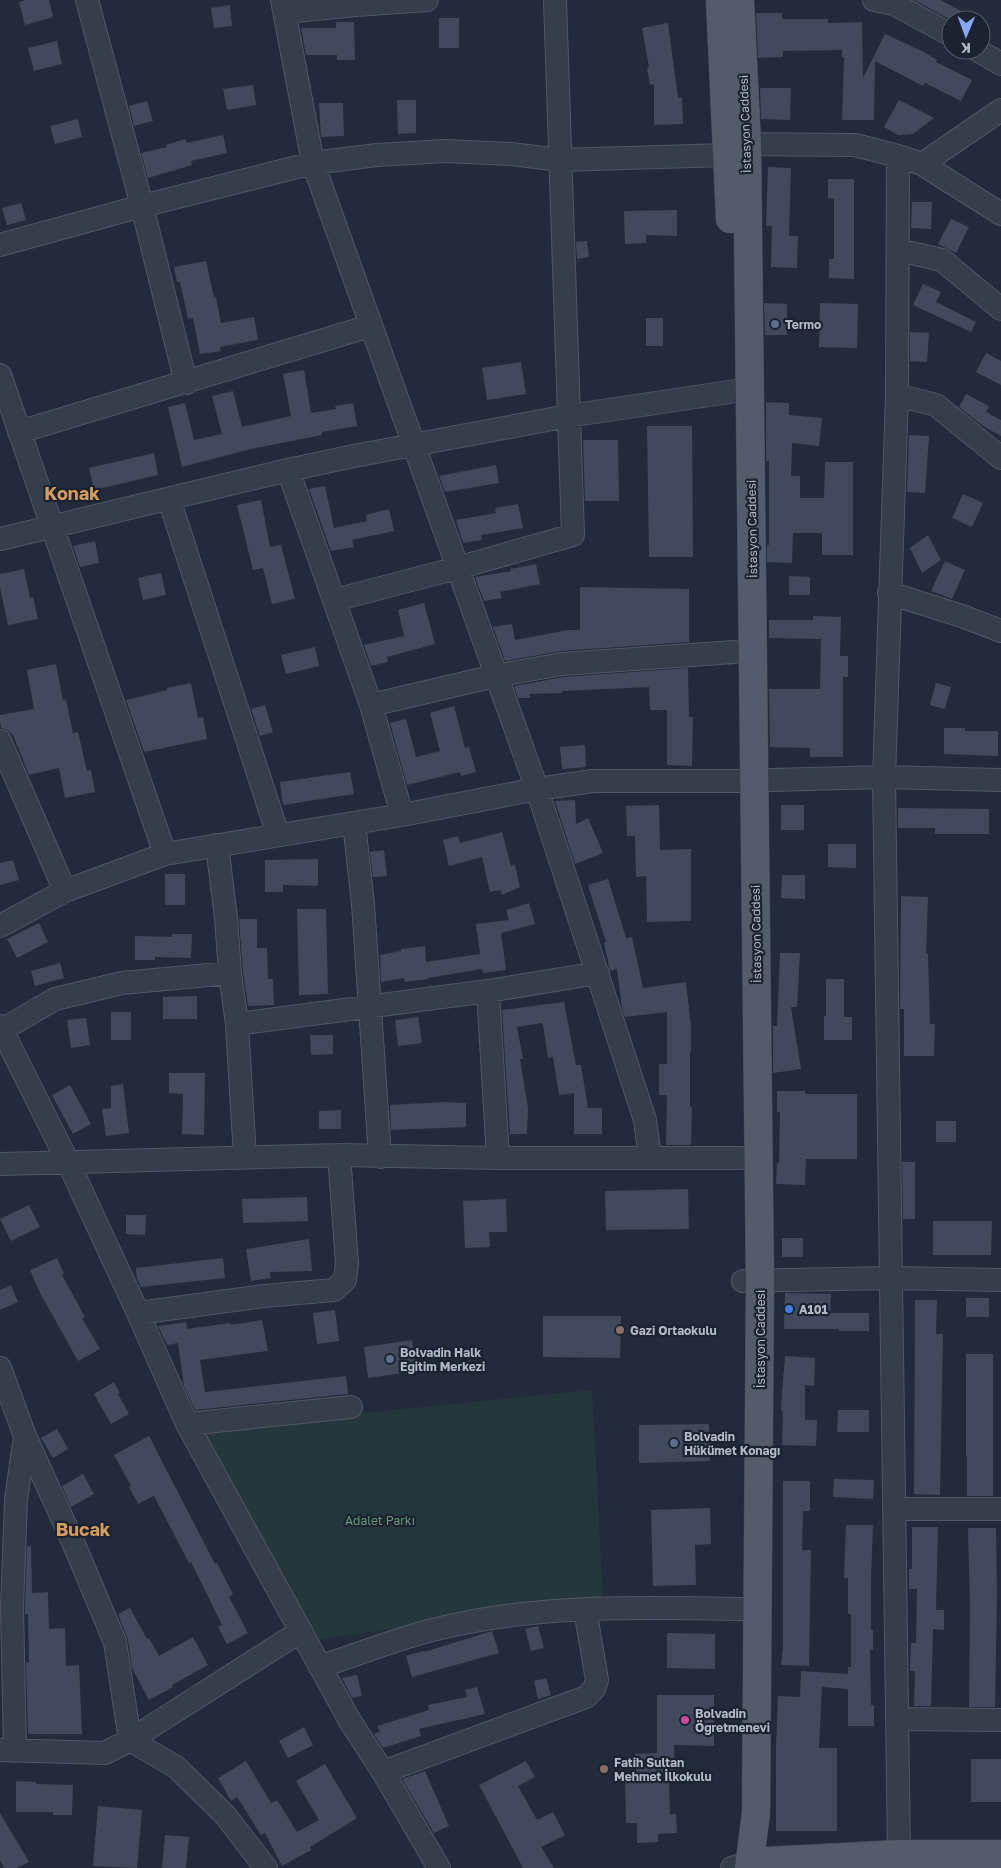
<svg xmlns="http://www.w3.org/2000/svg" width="1001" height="1868" viewBox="0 0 1001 1868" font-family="'Golos Text',sans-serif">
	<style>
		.green { fill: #24373c }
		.building { fill: #414a5d }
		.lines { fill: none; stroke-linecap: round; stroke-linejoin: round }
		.minor-casing { stroke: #515866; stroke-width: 24 }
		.major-casing { stroke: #3f4654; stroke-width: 29 }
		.minor { stroke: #363d4b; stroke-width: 22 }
		.major { stroke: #545c6b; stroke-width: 28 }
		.service-dot { fill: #5c6f8a; stroke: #1b2230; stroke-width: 2 }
		.shop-dot { fill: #3f7fe0; stroke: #1b2230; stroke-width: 2 }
		.education-dot { fill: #8d6e63; stroke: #1b2230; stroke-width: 2 }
		.hotel-dot { fill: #d1479c; stroke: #1b2230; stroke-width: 2 }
		.labels { text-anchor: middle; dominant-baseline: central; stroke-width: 4.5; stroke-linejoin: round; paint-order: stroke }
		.street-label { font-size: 12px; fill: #b1b8c7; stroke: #1b2230 }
		.poi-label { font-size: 12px; font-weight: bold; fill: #b1b8c7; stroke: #1b2230; text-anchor: start }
		.park-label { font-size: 12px; fill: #689877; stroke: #1b2230 }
		.district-label { font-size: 18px; font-weight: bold; fill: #d49c5f; stroke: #1b2230 }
	</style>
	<rect width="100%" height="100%" fill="#222b3b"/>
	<path class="green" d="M592,1390L603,1597L317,1640L197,1430Z"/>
	<path class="building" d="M26,0H49L53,17L25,25L19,2Z
		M914,0H940L979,20H951Z
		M230,5L232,26L214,28L211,8Z
		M756,13H782V19H828V23L862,22L863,78L885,34L922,51L937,60L936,62L972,80L961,101L925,83L923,86L875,61L874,120H842L844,57H842V50L783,51V57L758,58Z
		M439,18H459V48H439Z
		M336,22H354L355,60H337V55H306L301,28H336Z
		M668,23L678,98H682L683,124L654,125V84L650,85L647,68L649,67L642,28Z
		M57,41L62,64L34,71L28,48Z
		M253,85L256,105L227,110L223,89Z
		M760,88H791L790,120L761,119Z
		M397,100H416V133L398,134Z
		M899,100L907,104L934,118L913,134L898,135L884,127Z
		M147,101L153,121L134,126L129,106Z
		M319,103H343L344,136L321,137Z
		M78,119L82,137L55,144L50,126Z
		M223,135L227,153L191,161L192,165L148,178L141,153L167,147L166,145L185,139L187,143Z
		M768,167L791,168L789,236H798L797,268L771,267L772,226H766Z
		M828,179H854V279L829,278V259H834V199L828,198Z
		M912,202H932L931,229L911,228Z
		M21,203L26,220L7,225L2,208Z
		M677,210V236L646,235V243L625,244L624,211Z
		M951,219L969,227L956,253L938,244Z
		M587,241L589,257L577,259L576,242Z
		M206,261L214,298L216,297L221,323L254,317L258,340L220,347L221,351L200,354L193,318L188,319L180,282H177L174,267Z
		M923,284L941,292L936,302L976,322L971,332L913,305Z
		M764,303L787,304V335H765Z
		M820,303L858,304L857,348L819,347Z
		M646,318H663V346H646Z
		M910,332L929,333L927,362L910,361Z
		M986,353L1001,361V385L976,372Z
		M521,362L526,394L487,400L482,368Z
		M304,370L311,413L336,409L335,406L353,403L357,426L322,432V435L251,449L182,467L168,407L185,403L194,440L222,434L212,396L233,391L242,427L291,416L283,374Z
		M966,394L989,406L986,412L1001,420V436L983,426L959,407Z
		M766,402L789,403V415L822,418L819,446L792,443L791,476H800V498H824L825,462H853V555H822V533H793L792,563L767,562V545H769V461H766Z
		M647,426H692L693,557H649Z
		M909,435L929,436L925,493L907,492Z
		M583,440H618L619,501H585Z
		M154,453L158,475L94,490L89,468Z
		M496,465L499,483L445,492L439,476Z
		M325,486L334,528L367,521L366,515L389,509L394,531L352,540L354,547L331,551L309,489Z
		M963,494L983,503L972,527L952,518Z
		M261,500L270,547L281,545L295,599L272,604L263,568L253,570L237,505Z
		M518,504L523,528L481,535L482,540L463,543L456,520L496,513L495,508Z
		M928,535L941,560L922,573L910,548Z
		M95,541L99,563L80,567L73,546Z
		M945,561L965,570L952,599L931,591Z
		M536,564L540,584L500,592L502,598L484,601L475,577L511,571L510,569Z
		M24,569L30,598L33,597L38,619L8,625L0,587V574Z
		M161,573L166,595L143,600L138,578Z
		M789,576L810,577V595H789Z
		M580,587L689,589V642L561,651L505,661L493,627L512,624L515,640L568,630H580Z
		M424,603L435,644L387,657L388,662L371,666L364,645L404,636L398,610Z
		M813,616L841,617L840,656H848V677H843V757H810V748L770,747L769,689H820L821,639L769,638V620H813Z
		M315,647L319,666L286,674L281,655Z
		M56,664L63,700L66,699L73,733L78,732L87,771L91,770L95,792L65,798L59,768L29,775L13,735L7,730L1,728L0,721V715L34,709L27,670Z
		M688,668L689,717H693L692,766L667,765V710H650L649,687L562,691V693L530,694V698H518L514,686L564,677Z
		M191,683L198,718L203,717L207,739L144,752L126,700L167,690V688Z
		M936,683L951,687L945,709L930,705Z
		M265,705L273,732L260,736L251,709Z
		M454,706L465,748L469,747L476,772L461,776L460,772L407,785L390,723L406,719L416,757L440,751L430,713Z
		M944,728H965V731H998V756L944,754Z
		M585,745L586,767L562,769L560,747Z
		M350,772L354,794L283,805L280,782Z
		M575,800L576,824L588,818L603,853L575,864L555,801Z
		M659,805L660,850L691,849V921L647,922L646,876L636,877L635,836H627L626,806Z
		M781,805H804V830H781Z
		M898,808L989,809V834H935V828H898Z
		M502,832L511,866L515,865L520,887L502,895L501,890L490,892L482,857L449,866L443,840L458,836L460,843Z
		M828,844H856V868L828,867Z
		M384,850L387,876L373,877L370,852Z
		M318,859V886L283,885V892H265V860Z
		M13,860L19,880L0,885V863Z
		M165,874H185V905H165Z
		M782,875H805V899L781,898Z
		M608,879L626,938L632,937L643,988L686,982L691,1027V1051H690V1107H692L691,1145H666L667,1095H659V1064H667V1012L625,1017L622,1008L617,969L611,971L609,966L604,943L606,942L588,885Z
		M901,896L928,897L926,954H928L930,1024H935L934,1056H904V1009H900Z
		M529,903L535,924L501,933L506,970L483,973L482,969L428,978L429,979L405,982L404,978L381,982L380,955L401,951V949L425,946L426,962L480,954L476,924L509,920L506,910Z
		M297,909H326L328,994L299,995Z
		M239,919H257V948H267L268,979H273L274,1005L248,1006L243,972Z
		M39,923L48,942L17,958L7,939Z
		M172,934H192L191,958L155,957V960H135V936L172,937Z
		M780,953H800L797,1007H791L801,1069L773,1073V1026H777Z
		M60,963L64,978L35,986L31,971Z
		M826,979H844V1017H852V1040H824V1016H826Z
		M197,996V1019H163V997Z
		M564,1002L576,1065H581L588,1108H602V1134H574V1093L559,1095L553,1057L548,1058L543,1024L541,1023L517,1027L523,1059H520L528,1108L527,1134H510L502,1010Z
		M111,1012H131V1040H111Z
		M418,1017L422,1043L398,1046L395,1020Z
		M86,1018L90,1045L71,1048L67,1020Z
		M310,1035H333V1054L311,1055Z
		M169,1073H205L204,1135L182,1134L183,1094L169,1093Z
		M123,1084L129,1133L106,1136L102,1109L111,1108V1086Z
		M70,1085L91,1124L73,1134L52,1095Z
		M777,1091H805V1094H857V1159H806L805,1185L776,1184L777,1163H779L780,1112H777Z
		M445,1102L466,1103V1127L391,1130L390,1105Z
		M341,1110V1129H319V1111Z
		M936,1121H956V1142H936Z
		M902,1162H915V1219H903Z
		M688,1189L689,1229L606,1230L605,1191Z
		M307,1197L308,1221L243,1223L242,1199Z
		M506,1199L507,1232H489L490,1247L465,1248L463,1201Z
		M29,1205L40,1227L11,1241L0,1219Z
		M126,1215H146L145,1235L126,1234Z
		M933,1221H992L991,1255H933Z
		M782,1238H803V1257H782Z
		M309,1239L312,1271L270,1272L271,1278L251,1281L246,1249Z
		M57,1258L64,1274L62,1275L85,1317L82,1318L100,1349L78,1361L40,1293L30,1270Z
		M223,1258L225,1278L141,1287L137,1279L136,1268Z
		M11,1285L18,1302L0,1310V1290Z
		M785,1293L831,1294L830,1313H869V1331H839V1329H784Z
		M966,1298H989V1317H966Z
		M915,1300H937L936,1334H943L940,1495L914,1494Z
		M335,1310L339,1341L317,1344L313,1313Z
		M543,1316H621L620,1358L543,1357Z
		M262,1320L268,1351L200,1360L205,1392L346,1376L348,1394L195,1410L184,1386L178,1343L167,1345L158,1326L186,1322L187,1329L230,1323V1325Z
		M412,1340L417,1371L368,1378L364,1347Z
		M966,1354H993V1496H967V1456H966Z
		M785,1356L815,1358L814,1386L805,1385V1420H817L816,1446L782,1445L783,1411H781L782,1392Z
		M114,1382L120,1393L118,1394L129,1414L111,1424L94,1394Z
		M838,1410H869V1432H837Z
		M709,1424L710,1461L639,1463V1425Z
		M57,1429L68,1449L53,1458L41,1438Z
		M149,1436L215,1564L217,1563L233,1594L229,1597L248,1633L227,1644L218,1627L222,1625L191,1562L189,1563L154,1496L138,1504L129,1487L131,1486L114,1455Z
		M83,1474L94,1494L71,1507L62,1486Z
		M834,1479L874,1480L873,1499L833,1497Z
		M783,1481H810V1511H803L802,1550H811L809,1666L781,1665L783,1646Z
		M710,1508L711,1544L695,1545L696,1585L653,1586L651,1510Z
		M846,1525H873L871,1578V1630H873V1650H870L871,1705H874V1726H848V1689L822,1687L819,1748H837V1831H776V1748L778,1696L800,1697L801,1671L848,1674V1667H851V1614H848V1578H844Z
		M912,1527H938L936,1610H944V1630L933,1629L931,1706H914L915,1671H910L911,1643H916L917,1589H909V1569H912Z
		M968,1528H996L997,1595L995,1707H969L970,1607Z
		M27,1546H31L32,1593L48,1592L49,1629L65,1628L66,1666L79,1665L82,1734H28L26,1663L29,1662L28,1614H25V1607Z
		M130,1608L147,1639L149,1638L159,1656L193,1637L208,1665L172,1685L173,1687L149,1700L132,1668L128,1640L118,1614Z
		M538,1626L544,1648L531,1651L525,1629Z
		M492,1631L499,1653L412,1677L406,1656L423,1651L424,1652Z
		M667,1633L715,1634V1669L667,1668Z
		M357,1675L362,1696L352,1698L342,1678Z
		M546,1678L551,1695L538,1699L534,1681Z
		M477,1687L485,1714L419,1729L421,1736L383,1748L374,1734L380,1731L377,1726L429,1710L428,1705L467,1697L465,1690Z
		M657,1695H714V1746L674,1745L675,1779H669L670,1814H676L677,1833L658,1834V1842L637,1843V1823H626L625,1775H636L635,1754L657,1753Z
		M304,1727L313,1745L288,1758L279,1741Z
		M971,1759H1001V1802H971Z
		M246,1761L271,1803L277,1800L297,1832L319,1820L296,1781L325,1764L357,1818L310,1847L311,1850L282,1866L265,1833L261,1835L237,1797L231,1801L218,1778Z
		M526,1761L535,1777L518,1786L537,1820L553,1812L565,1835L541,1847L554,1868H523L479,1785Z
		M425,1771L449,1826L434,1833L402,1779Z
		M16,1781L36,1782V1784L73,1785L72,1815H53V1812H16Z
		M98,1806L142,1810L137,1868L93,1866Z
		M0,1813L29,1862L17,1868H4L0,1860Z
		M165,1835L189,1837L186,1868H162Z"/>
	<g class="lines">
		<defs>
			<path id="minor" d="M87,0L142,206L186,383
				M282,0L313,163L537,789L645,1120L650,1157
				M874,0L894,4L951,35
				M285,12L356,5L427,0
				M977,50L1001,64
				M747,144L855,145L898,156L897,395L884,777L899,1854L902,1868
				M898,156L922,164L1001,110
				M922,164L1001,214
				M0,245L142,206L313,163L377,155L445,151L511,154L560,160L727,155
				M898,250L942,260L1001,309
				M0,375L165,854
				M897,395L936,405L1001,458
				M19,432L370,326
				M288,470L371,705L402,815
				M169,499L278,835
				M0,539L288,470L354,456L568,416L736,391
				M889,593L962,616L1001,631
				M335,600L457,568L573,535L555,0
				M371,705L495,676L562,664L734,652
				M0,741L65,891
				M354,823L363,904L380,1157
				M217,845L226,918L230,973L237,1024L245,1157
				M0,926L65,891L165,854L402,815L537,789L593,781H737L884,777L1001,780
				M488,991L498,1158
				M237,1024L488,991L598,973
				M0,1026L68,1162L138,1313L187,1424L350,1721L383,1772L439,1868
				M2,1030L55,999L122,983L230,973
				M0,1164L339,1155L498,1158H741
				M743,1281L890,1278L1001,1280
				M138,1313L264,1296L334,1290L345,1280L347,1263L339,1155
				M0,1368L25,1436L73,1542L115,1642L130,1740L176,1767L225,1815L266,1868
				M187,1424L351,1407
				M894,1509H1001
				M320,1667C366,1651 412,1633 459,1624C552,1604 649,1608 744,1609
				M898,1719L1001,1720
				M0,1750L105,1753L130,1740L301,1631
				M15,1751L12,1607L16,1500L25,1436
				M383,1772L586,1697L594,1689L597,1680L585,1609
				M732,1868L750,1862"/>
			<path id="major" d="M720,0L730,219
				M740,0L747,144L760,1281L756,1813L749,1868
				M750,1862L899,1854H1001"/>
		</defs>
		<use href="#minor" class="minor-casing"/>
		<use href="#major" class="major-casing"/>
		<use href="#minor" class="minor"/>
		<use href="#major" class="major"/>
	</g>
	<g class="service-dot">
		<circle cx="775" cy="324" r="5"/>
		<circle cx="390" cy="1359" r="5"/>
		<circle cx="674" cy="1443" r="5"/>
	</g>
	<circle class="shop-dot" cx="789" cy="1309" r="5"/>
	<g class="education-dot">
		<circle cx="620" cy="1330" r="5"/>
		<circle cx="604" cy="1769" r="5"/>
	</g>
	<circle class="hotel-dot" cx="685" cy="1720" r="5"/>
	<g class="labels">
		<g class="street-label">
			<text transform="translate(745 124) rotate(-92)">İstasyon Caddesi</text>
			<text transform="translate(752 529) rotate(-91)">İstasyon Caddesi</text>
			<text transform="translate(756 934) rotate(-91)">İstasyon Caddesi</text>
			<text transform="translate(760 1339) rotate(-90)">İstasyon Caddesi</text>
		</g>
		<g class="poi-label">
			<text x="785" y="324">Termo</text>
			<text x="799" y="1309">A101</text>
			<text x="630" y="1330">Gazi Ortaokulu</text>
			<text x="400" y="1352">Bolvadin Halk<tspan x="400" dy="14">Eğitim Merkezi</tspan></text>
			<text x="684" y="1436">Bolvadin<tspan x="684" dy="14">Hükümet Konağı</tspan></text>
			<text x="695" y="1713">Bolvadin<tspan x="695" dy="14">Öğretmenevi</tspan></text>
			<text x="614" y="1762">Fatih Sultan<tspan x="614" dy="14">Mehmet İlkokulu</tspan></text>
		</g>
		<g class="park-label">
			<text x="380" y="1520">Adalet Parkı</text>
		</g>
		<g class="district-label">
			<text x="72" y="493">Konak</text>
			<text x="83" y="1529">Bucak</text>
		</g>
	</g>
	<g transform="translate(966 35) rotate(181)"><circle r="24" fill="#1b2230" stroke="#575e6c"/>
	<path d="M0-4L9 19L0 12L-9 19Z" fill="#86a8f7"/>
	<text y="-8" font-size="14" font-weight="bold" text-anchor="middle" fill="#b1b8c7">K</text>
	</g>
</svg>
